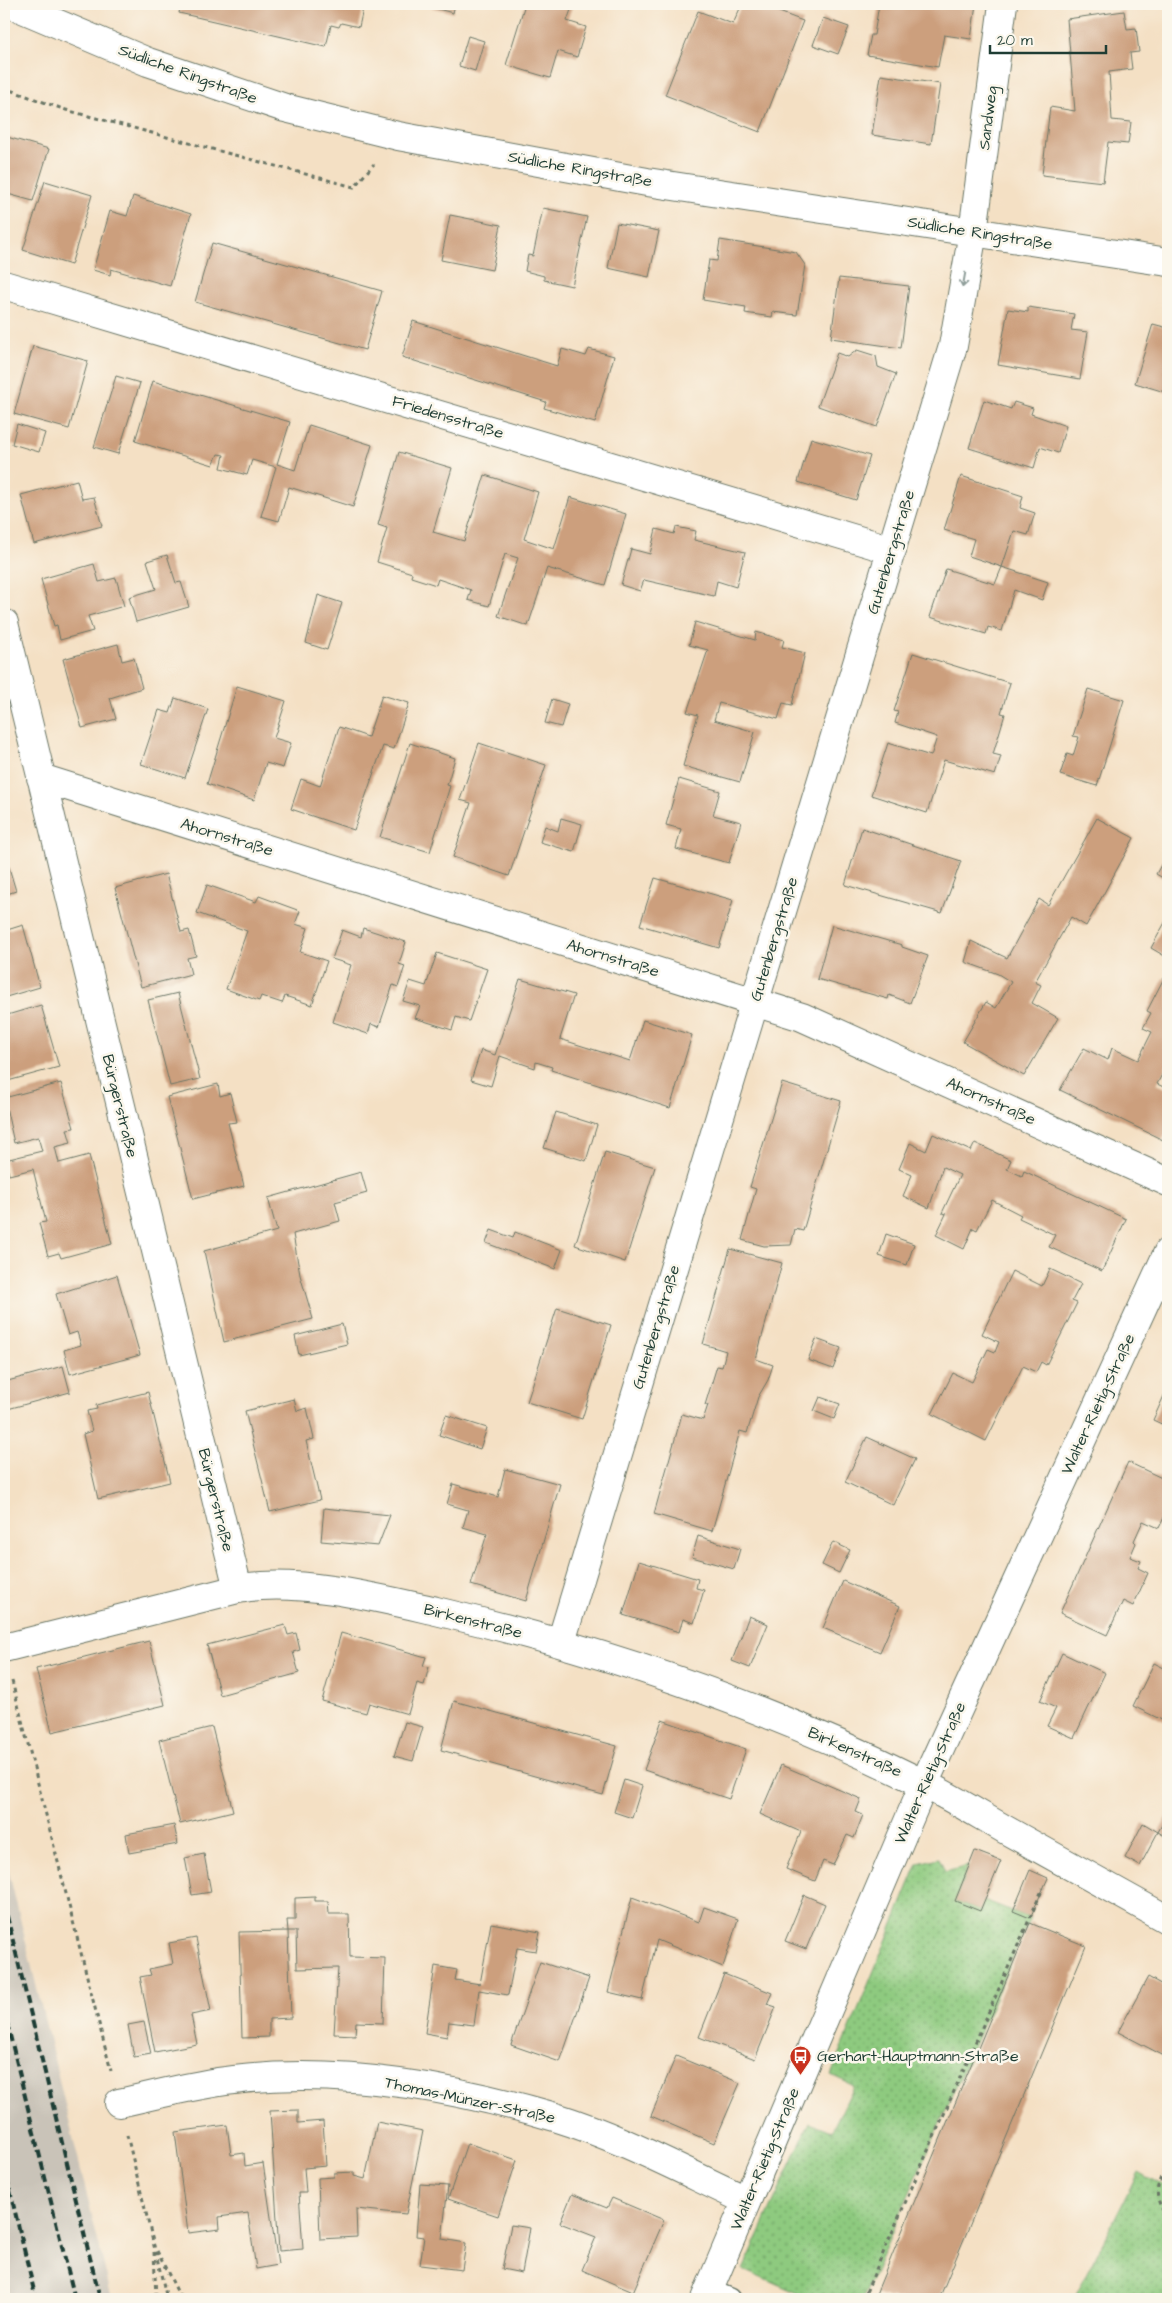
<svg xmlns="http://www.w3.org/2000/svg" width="1172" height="2303" viewBox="0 0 1172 2303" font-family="'Architects Daughter',sans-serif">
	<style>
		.railway { fill: #c9c3b8 }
		.park { fill: url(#park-dots); stroke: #56845a }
		.building { fill: #cc9f7d }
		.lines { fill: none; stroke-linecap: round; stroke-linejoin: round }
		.lane-casing { stroke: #6a7666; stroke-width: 24 }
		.street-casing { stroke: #6a7666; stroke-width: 30 }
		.secondary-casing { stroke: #6a7666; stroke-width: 30 }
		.path { stroke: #6a7666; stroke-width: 3; stroke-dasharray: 4 4; stroke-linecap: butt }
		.lane { stroke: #fff; stroke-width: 21 }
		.street { stroke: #fff; stroke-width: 28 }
		.secondary { stroke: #fff; stroke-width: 28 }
		.rail { stroke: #1f3d34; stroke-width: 4; stroke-dasharray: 8 4; stroke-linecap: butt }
		.oneway { stroke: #8f9e9a }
		.labels { text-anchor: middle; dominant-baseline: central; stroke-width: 5; stroke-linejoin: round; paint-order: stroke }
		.street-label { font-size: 16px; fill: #1f3d34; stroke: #fbf7ec }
		.poi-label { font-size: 16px; fill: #1f3d34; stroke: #fbf7ec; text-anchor: start }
	</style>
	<defs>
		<pattern id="park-dots" width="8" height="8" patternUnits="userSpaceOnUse" patternTransform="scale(1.25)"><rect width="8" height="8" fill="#8eca7f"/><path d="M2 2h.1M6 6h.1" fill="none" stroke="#73a569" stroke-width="1.8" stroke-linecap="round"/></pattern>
	</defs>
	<rect width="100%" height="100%" fill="#fbf7ec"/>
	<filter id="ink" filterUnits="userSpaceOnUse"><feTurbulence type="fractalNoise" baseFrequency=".02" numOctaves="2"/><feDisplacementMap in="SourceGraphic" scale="10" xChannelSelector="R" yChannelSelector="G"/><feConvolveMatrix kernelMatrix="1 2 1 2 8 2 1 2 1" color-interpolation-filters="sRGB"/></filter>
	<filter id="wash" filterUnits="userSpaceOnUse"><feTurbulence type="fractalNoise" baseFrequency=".0096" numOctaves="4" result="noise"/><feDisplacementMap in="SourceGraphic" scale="20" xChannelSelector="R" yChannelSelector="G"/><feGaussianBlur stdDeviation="1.12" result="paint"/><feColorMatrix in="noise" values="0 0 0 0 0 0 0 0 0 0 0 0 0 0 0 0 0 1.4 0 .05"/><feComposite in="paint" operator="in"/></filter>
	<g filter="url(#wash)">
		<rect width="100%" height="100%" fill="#f4e0c4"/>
		<path class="railway" d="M4,1852L112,2299H10L4,2272Z"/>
		<path class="park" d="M939,1858L945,1872L968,1866L955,1901L980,1911L984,1900L1030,1918L863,2299H809L743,2270L810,2122L832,2131L854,2086L831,2075L918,1863Z
			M1138,2172L1168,2189V2299H1074Z"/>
		<g id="blocks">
			<path class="building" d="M181,4H364L359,27L341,23L339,27L331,25L326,47L179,13Z
				M419,4H455L453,13Z
				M525,4H573L567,21L586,27L577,57L558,51L550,78L506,65Z
				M742,4H758L803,21L760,132L665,95L698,11L733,24Z
				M879,4H976L971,39L944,35L938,67L867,55L871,35H874Z
				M1124,11L1127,29L1136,28L1139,52L1130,53L1132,69L1109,72L1112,120L1131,122L1128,144L1108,142L1103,182L1042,175L1050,107L1075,111L1067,19Z
				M823,18L849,27L838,54L813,45Z
				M468,36L484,41L475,71L459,66Z
				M881,75L940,84L931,144L872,135Z
				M7,137L49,149L33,201L4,193V149Z
				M45,181L92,195L71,265L23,250Z
				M133,196L191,214L170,286L111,269L110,275L93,270L110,211L127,216Z
				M543,208L587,217L572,286L544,280V276L525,271L528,255L533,256Z
				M450,215L501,225L492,270L441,260Z
				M617,223L659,231L649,277L608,268Z
				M720,240L796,252L805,265L797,315L773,312L772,317L745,313L746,307L703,300L709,260L717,261Z
				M212,243L382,291L365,350L195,302Z
				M839,278L909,286L901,348L831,338Z
				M1028,307L1074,314L1071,330L1088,332L1080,379L998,365L1008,309L1028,312Z
				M413,321L557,366L562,349L586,356L589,349L614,356L595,423L544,408L546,402L402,357Z
				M1153,324L1168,328V393L1135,383Z
				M33,346L88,361L69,429L14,414Z
				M857,350L876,356L878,367L896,374L877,427L818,406L837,353L848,357Z
				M116,376L140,383L118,454L94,447Z
				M153,381L290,422L277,464L295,470L309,425L372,445L353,507L289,487L279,521L261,516L276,467L252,460L247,475L221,468L224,455L218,454L213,465L135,441Z
				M984,400L1011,409L1014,402L1033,408L1031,414L1066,426L1058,453L1040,447L1034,468L969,448Z
				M17,424L45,433L39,452L12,444Z
				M811,438L870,456L856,500L798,482Z
				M399,452L452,468L433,532L464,541L485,475L538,492L524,539L554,549L570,497L626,514L605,585L547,568L528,626L498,616L518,558L505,554L489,606L468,600L471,590L438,579L436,585L411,577L412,573L377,562L387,528L378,525Z
				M961,476L1023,496L1020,508L1035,513L1028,535L1014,531L1002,567L1048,582L1042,600L1014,590L1002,631L988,627L986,634L930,617L946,569L995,584L1002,567L969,556L974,539L944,530Z
				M77,480L82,499L94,497L102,526L34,544L21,495Z
				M676,527L696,531L694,540L745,552L736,587L717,581L714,596L644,580L640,591L621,585L631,549L650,554L656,529L674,534Z
				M167,555L176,583L181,582L189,607L136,622L129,597L156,589L147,561Z
				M94,564L99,582L116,578L124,606L88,616L93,631L60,640L57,625L54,626L41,579Z
				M318,595L342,603L327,650L306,643Z
				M695,622L755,640L756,632L784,640L782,647L805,653L792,705L783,703L778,719L719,703L714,720L755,732L740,782L683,766L698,715L687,712L708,650L689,645Z
				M118,644L122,661L134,658L142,688L110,698L116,719L82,728L63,659Z
				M913,653L1010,683L1001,713L1005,714L993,754L1001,756L995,775L944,760L927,813L871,795L888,743L931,756L937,737L895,723L898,712L894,711Z
				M237,686L286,701L274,738L291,743L283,768L266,763L254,800L207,784Z
				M1088,689L1124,700L1097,786L1060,775L1067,754L1073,756L1079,737L1073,736Z
				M382,695L409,703L394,749L383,746L354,830L291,809L301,779L320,786L339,727L368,737Z
				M175,698L208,709L185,778L141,764L159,710L170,713Z
				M552,699L568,704L561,727L545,723Z
				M410,743L455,758L447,785L450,786L430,852L380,837Z
				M479,743L546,765L509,876L453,857L471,803L460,800Z
				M679,779L720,791L713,815L741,822L729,863L676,849L681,829L666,825Z
				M561,818L582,824L574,852L540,842L545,826L558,831Z
				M1097,818L1134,838L1086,926L1071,917L1035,982L1041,985L1032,1003L1058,1018L1024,1076L963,1042L986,1002L996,1008L1011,982L998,974L965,962L971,941L1007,958L1039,899L1048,905Z
				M862,828L961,861L942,913L845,885Z
				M4,851L16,891L4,895Z
				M1168,852V881L1156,874Z
				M166,874L181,932L189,930L196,956L187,958L191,974L141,987L115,888Z
				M655,878L733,900L719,948L640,925Z
				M207,885L256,902L259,896L300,911L295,924L308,928L300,952L327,961L312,1005L285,996L282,1003L261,996L259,1001L226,989L247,931L197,913Z
				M1168,917V958L1151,948Z
				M23,925L40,987L6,997L4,990V931Z
				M832,925L902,945V947L928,956L910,1003L889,995L888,999L817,979Z
				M363,928L406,942L399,964L405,966L398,987L393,985L379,1027L371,1024L368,1034L333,1022L351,965L332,959L342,930L361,937Z
				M437,953L487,969L469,1021L456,1017L452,1030L415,1018L420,1006L403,1001L410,981L426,986Z
				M1164,978L1168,981V1063L1157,1084L1168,1089V1128L1163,1140L1060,1090L1084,1048L1108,1060L1112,1048L1138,1060L1152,1032L1143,1028L1151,1013L1147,1011Z
				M520,979L574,995L560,1039L630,1061L643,1020L692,1035L670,1108L551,1070L552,1067L536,1062L535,1068L500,1056L491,1086L471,1080L481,1050L495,1055Z
				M178,993L200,1079L170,1086L148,1000Z
				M41,1005L59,1067L4,1082V1016Z
				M61,1083L74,1128L67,1129L71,1143L55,1147L59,1163L89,1155L112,1244L61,1258L59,1253L48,1256L39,1223L46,1222L33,1169L9,1175L5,1160L42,1151L38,1137L14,1143L4,1098Z
				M782,1083L841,1101L803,1231L795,1229L791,1245L764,1246L742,1240L756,1189L750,1187Z
				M218,1084L220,1096L230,1093L237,1122L228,1123L244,1186L193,1199L167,1097Z
				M556,1112L597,1125L586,1161L544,1148Z
				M933,1134L971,1151L975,1143L1011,1160L1007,1169L1022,1176L1024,1171L1126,1219L1102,1271L1049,1247L1055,1235L1019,1218L1021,1215L992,1200L977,1230L973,1228L964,1249L936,1235L946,1214L942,1213L960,1175L943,1167L929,1208L903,1196L912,1175L899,1169L910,1143L926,1151Z
				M605,1152L655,1167L625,1262L575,1245Z
				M361,1172L367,1193L335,1202L340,1221L293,1234L300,1275L313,1319L224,1342L204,1251L277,1231L268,1198Z
				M491,1230L513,1238L515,1232L562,1250L555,1269L486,1243Z
				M886,1234L914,1244L907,1265L879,1256Z
				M730,1249L782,1263L756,1359L773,1365L768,1380L758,1397L747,1433L740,1431L712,1531L654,1514L682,1414L703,1420L708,1405H705L717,1366L722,1367L726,1351L703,1344Z
				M1050,1269L1081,1284L1072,1301L1077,1303L1046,1365L1041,1362L1036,1372L1023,1366L986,1441L932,1414L953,1373L972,1382L988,1349L995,1352L999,1342L982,1334L1012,1271L1042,1286Z
				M117,1275L140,1355L70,1374L64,1350L81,1345L77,1332L68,1335L56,1294Z
				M557,1308L611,1325L582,1419L527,1402Z
				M342,1324L347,1344L299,1355L295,1336Z
				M816,1339L841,1348L833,1369L808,1360Z
				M63,1366L70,1392L4,1410V1382Z
				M1168,1387V1427L1153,1420Z
				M148,1392L170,1482L98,1499L83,1434L92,1431L87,1411L97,1409L96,1405Z
				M820,1397L840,1404L834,1419L814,1411Z
				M294,1399L297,1411L307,1408L314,1439L306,1441L320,1500L270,1512L245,1411Z
				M446,1415L487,1428L480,1449L439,1435Z
				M867,1437L915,1459L893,1505L845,1482Z
				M1128,1462L1168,1481V1509L1159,1528L1143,1521L1134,1541L1136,1543L1130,1557L1141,1561L1138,1568L1148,1573L1133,1606L1123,1601L1107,1635L1060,1613Z
				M505,1469L560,1484L526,1601L471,1585L487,1534L463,1527L468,1510L447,1504L453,1484L498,1497Z
				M324,1508L390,1515L378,1546L321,1541Z
				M698,1536L740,1549L734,1569L692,1557Z
				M833,1542L850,1550L839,1573L822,1565Z
				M639,1561L698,1579L696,1588L704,1590L694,1623L683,1619L679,1632L623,1615Z
				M843,1581L900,1606L880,1652L823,1628Z
				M749,1616L768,1624L750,1668L732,1661Z
				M285,1625L288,1635L296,1633L300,1650L293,1652L299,1673L220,1695L207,1645Z
				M341,1633L426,1657L423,1666L429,1667L424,1685L417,1683L408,1714L369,1703L366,1713L322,1701Z
				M149,1641L165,1705L52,1732L36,1669Z
				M1062,1653L1105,1673L1074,1738L1047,1726L1056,1708L1040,1701Z
				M1154,1663L1168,1670V1723L1133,1706Z
				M454,1701L617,1746L603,1795L441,1750Z
				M662,1720L746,1749L729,1799L644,1770Z
				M405,1722L423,1727L413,1761L394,1756Z
				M212,1727L233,1811L180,1824L159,1740Z
				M781,1765L861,1799L856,1812L863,1815L854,1838L847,1835L833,1865L823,1861L815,1881L786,1869L801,1832L760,1814Z
				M624,1780L642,1786L632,1818L614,1812Z
				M1168,1814V1838L1158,1832Z
				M1143,1823L1158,1832L1140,1866L1125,1858Z
				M174,1825L178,1844L129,1853L126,1834Z
				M975,1851L1001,1861L980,1911L955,1901Z
				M204,1854L211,1892L192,1895L185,1858Z
				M1030,1870L1048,1878L1030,1918L1013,1911Z
				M804,1895L825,1904L806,1949L785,1941Z
				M315,1897V1901H328L329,1914H349L350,1957L385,1958L383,2023L356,2022L355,2035L334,2034L338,1968L297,1969L296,1931H288L287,1920H295V1898Z
				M632,1897L699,1922L704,1907L738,1919L723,1967L657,1940L642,2000L608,1992Z
				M491,1923L540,1932L536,1951L517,1948L508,1995L479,1990L474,2025L449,2022L447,2037L425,2033L435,1966L457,1970L455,1980L480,1984Z
				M1030,1923L1086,1946L939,2299H889L876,2294Z
				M288,1931L291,2018L269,2019V2037L242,2038L239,1932Z
				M196,1938L211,2011L191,2015L197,2044L155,2052L140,1977L151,1975L149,1969L173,1964L169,1943Z
				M540,1962L589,1978L560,2062L511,2045Z
				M724,1974L772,1993L767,2004L776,2007L755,2059L699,2037Z
				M1148,1977L1168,1988V2058L1118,2032Z
				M144,2022L151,2054L134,2057L128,2025Z
				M676,2056L740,2083L714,2143L651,2116Z
				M298,2110V2123L323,2121L326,2166L304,2168L306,2193H299L303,2249L279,2251L270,2111Z
				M377,2122L423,2131L406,2214L356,2209L357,2237L320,2239L318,2178L334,2177V2173L354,2172V2176L365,2179Z
				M227,2125L231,2155L244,2153L245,2166L263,2163L278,2265L256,2269L248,2213L219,2217L220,2229L188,2233L175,2132Z
				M467,2143L517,2160L498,2216L448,2199Z
				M420,2184L448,2186L442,2239L466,2243L462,2270L420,2265L424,2237L416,2236Z
				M572,2194L607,2208L612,2198L664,2220L633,2292L582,2270L596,2237L560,2223Z
				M511,2225L530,2228L522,2273L502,2269Z"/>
		</g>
	</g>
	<g filter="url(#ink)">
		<use href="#blocks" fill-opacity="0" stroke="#6a7666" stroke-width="1"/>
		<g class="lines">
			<defs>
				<path id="lane" d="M708,2290L730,2299"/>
				<path id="street" d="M4,285L892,550
					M4,623L238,1589
					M41,778L802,1017L1168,1182
					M561,1642L953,346L973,232
					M4,1648L238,1589C294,1577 379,1598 436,1611C603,1650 768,1706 922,1783C951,1797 978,1814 1006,1830C1060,1860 1114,1890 1168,1920
					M119,2103C157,2095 195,2084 234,2080C340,2067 453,2087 555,2117C620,2137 685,2172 746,2200
					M705,2299L924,1784L1168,1252"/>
				<path id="secondary" d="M11,4L148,62L285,108L398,136L647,182L1168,262
					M973,232L1003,4"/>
			</defs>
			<use href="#lane" class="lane-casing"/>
			<use href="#street" class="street-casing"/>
			<use href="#secondary" class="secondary-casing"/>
			<path class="path" d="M4,88L66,110L354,187L374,164
				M12,1681L111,2071
				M127,2135L167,2299
				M1168,2163C1157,2184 1151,2196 1168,2217
				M157,2251L181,2299
				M154,2252L156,2299
				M863,2299L1043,1888"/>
			<use href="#lane" class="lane"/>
			<use href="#street" class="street"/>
			<use href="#secondary" class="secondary"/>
			<path class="rail" d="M4,1904L100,2299
				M4,2011L75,2299
				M4,2166L36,2299"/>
		</g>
		<defs><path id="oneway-shaft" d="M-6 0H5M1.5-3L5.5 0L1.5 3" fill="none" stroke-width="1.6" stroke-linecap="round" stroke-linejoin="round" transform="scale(1.25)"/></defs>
		<use class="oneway" href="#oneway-shaft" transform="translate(964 280) rotate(100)"/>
	</g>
	<defs>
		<symbol id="bus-pin" viewBox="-11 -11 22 30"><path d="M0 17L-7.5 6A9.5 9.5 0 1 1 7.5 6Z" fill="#c8321e" stroke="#fbf7ec"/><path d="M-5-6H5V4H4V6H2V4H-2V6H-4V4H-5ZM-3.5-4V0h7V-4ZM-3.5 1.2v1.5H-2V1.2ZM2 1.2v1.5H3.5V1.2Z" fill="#fff"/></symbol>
	</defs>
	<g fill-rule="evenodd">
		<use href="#bus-pin" x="788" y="2044" width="25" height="34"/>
	</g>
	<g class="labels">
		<g class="street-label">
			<text transform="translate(188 74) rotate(20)">Südliche Ringstraße</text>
			<text transform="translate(988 118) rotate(-83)">Sandweg</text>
			<text transform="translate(580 169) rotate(10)">Südliche Ringstraße</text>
			<text transform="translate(980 233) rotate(9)">Südliche Ringstraße</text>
			<text transform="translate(448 417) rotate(17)">Friedensstraße</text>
			<text transform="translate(891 552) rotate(-73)">Gutenbergstraße</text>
			<text transform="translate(227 837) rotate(17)">Ahornstraße</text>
			<text transform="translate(774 939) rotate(-73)">Gutenbergstraße</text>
			<text transform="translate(613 958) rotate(17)">Ahornstraße</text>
			<text transform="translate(991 1101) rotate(24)">Ahornstraße</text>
			<text transform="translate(120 1106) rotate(76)">Bürgerstraße</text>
			<text transform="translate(656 1327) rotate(-73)">Gutenbergstraße</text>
			<text transform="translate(1098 1404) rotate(-65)">Walter-Rietig-Straße</text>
			<text transform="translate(216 1500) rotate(76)">Bürgerstraße</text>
			<text transform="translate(473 1621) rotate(14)">Birkenstraße</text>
			<text transform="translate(855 1752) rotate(24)">Birkenstraße</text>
			<text transform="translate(930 1773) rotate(-66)">Walter-Rietig-Straße</text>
			<text transform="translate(470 2100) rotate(12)">Thomas-Münzer-Straße</text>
			<text transform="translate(765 2159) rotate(-67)">Walter-Rietig-Straße</text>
		</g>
		<g class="poi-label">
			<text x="817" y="2056">Gerhart-Hauptmann-Straße</text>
		</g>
	</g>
	<rect width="1172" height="2303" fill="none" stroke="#fbf7ec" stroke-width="20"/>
	<path d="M990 45v8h116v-8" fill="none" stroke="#1f3d34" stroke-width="2.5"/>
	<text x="997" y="45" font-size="15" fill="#1f3d34" stroke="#fbf7ec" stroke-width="4" paint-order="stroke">20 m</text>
</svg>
